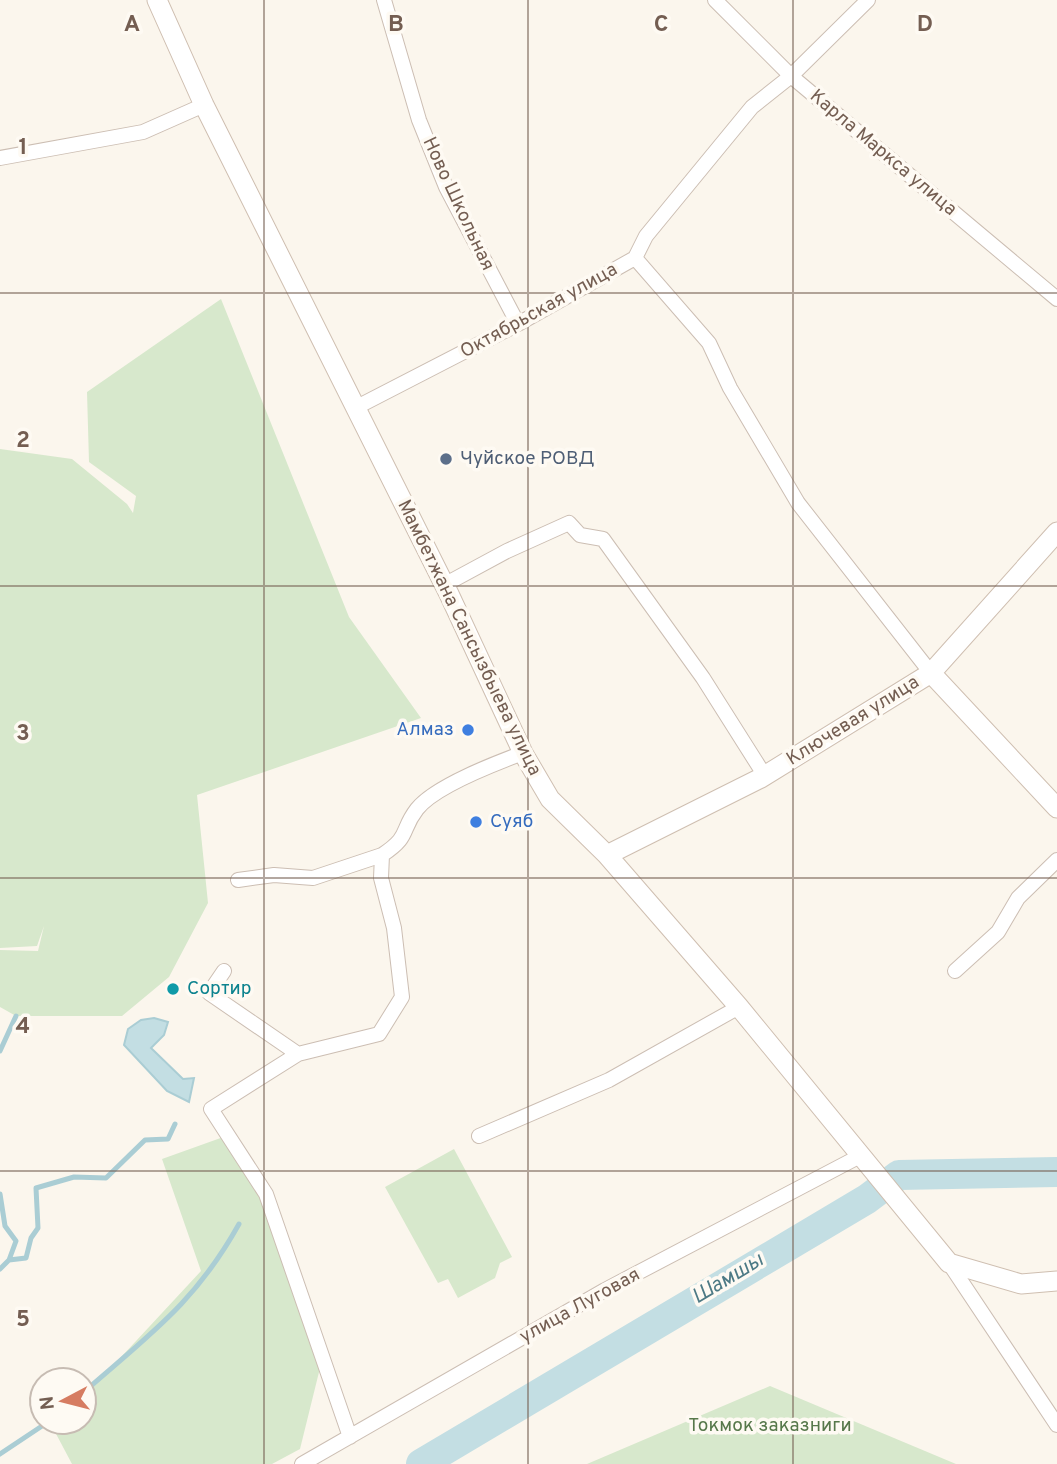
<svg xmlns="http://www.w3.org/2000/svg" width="1057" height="1464" viewBox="0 0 1057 1464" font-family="Overpass,sans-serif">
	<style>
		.green { fill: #d7e8cc }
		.water { fill: #c3dee3; stroke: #aacdd4; stroke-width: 2 }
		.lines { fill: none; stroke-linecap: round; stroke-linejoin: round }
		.stream { stroke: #aacdd4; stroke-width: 5 }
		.river { stroke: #c3dee3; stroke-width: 30 }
		.street-casing { stroke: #ccbeb3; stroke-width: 16 }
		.secondary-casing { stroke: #cfbfb1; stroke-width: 21 }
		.street { stroke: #fff; stroke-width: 14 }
		.secondary { stroke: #fff; stroke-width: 19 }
		.grid { fill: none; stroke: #745e52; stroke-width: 2; stroke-opacity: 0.55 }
		.service-dot { fill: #5c6f8a; stroke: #fefaf3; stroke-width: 2.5 }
		.shop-dot { fill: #3f7fe0; stroke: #fefaf3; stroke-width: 2.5 }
		.culture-dot { fill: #0f9aa8; stroke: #fefaf3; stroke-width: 2.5 }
		.labels { text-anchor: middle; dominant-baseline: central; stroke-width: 7; stroke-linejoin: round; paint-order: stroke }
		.street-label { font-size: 19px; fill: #745e52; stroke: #fefaf3 }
		.service-label { font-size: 19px; fill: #4e5e75; stroke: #fefaf3; text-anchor: start }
		.shop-label { font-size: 19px; fill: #366cbe; stroke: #fefaf3; text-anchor: end }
		.culture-label { font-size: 19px; fill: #0d838f; stroke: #fefaf3; text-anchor: start }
		.park-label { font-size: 19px; fill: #57784b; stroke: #fefaf3 }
		.water-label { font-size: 21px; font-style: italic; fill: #4d7a85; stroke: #fefaf3 }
		.grid-label { font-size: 23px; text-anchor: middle; font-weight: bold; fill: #745e52; stroke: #fefaf3; stroke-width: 7; stroke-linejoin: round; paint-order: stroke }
	</style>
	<rect width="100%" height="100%" fill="#fbf6ed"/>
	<path class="green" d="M221,299L349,617L421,718L197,795L208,903L169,977L122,1016H16L0,1007V950L38,951L44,926L37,946L0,948V449L72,459L127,504L133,513L136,496L89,462L87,392Z
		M229,1135L263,1196L320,1368L300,1449L272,1464H72L54,1430L61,1422H84V1397L201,1271L162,1159Z
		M454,1149L512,1257L500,1263L495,1278L458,1298L448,1279L438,1283L385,1187Z
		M770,1386L956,1464H587Z"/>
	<path class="water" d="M154,1018L168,1022L164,1035L151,1048L183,1079L194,1078L189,1102L167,1091L124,1045L128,1029L141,1020Z"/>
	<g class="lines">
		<path class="stream" d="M0,1051L16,1016
			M0,1194L5,1226L16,1241L9,1260L0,1269
			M9,1260L26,1258L31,1238L38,1228L36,1188L74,1177L106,1178L145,1140L168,1139L175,1124
			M84,1392C150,1334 195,1303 239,1224
			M0,1454L48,1422"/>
		<path class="river" d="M421,1464L867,1199L899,1175L1057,1172"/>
		<defs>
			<path id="street" d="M384,0L419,120L446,187L518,324
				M715,0L791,76L1057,299
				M0,158L143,132L204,105
				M635,258L709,343L730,388L798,503L931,673
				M355,408L518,324L635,258L646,236L752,107L791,76L868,0
				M444,585L507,551L569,523L580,535L603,539L703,678L765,776
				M238,880L274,875L313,878L382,855
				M224,971L209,993L298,1054L379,1034L402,997L394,928L381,878L382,855C411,836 400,831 417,809C435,786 496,763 523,753
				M955,971L998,932L1018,898L1057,860
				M298,1054L211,1109L266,1194L350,1437
				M479,1136L609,1080L739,1007
				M949,1263L1057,1425
				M302,1464L605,1290L862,1155"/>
			<path id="secondary" d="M157,0L204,105L449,594L523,753L550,799L607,855L739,1007L949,1263L1021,1284L1057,1281
				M931,673L1057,808
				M607,855L761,778L931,673L1057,532"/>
		</defs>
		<use href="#street" class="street-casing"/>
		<use href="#secondary" class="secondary-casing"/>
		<use href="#street" class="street"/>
		<use href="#secondary" class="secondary"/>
	</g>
	<path class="grid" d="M264,0V1464M528,0V1464M793,0V1464M0,293H1057M0,586H1057M0,878H1057M0,1171H1057"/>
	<circle class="service-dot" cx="446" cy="459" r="7"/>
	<g class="shop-dot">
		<circle cx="468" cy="730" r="7"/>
		<circle cx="476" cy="822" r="7"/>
	</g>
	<circle class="culture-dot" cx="173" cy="989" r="7"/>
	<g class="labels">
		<g class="street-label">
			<text transform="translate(883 153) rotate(40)">Карла Маркса улица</text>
			<text transform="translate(458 204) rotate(65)">Ново Школьная</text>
			<text transform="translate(539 311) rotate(-29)">Октябрьская улица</text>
			<text transform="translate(469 638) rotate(64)">Мамбетжана Сансызбыева улица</text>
			<text transform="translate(853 721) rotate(-32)">Ключевая улица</text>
			<text transform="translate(580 1306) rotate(-29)">улица Луговая</text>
		</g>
		<g class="service-label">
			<text x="460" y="459">Чуйское РОВД</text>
		</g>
		<g class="shop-label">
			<text x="454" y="730">Алмаз</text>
			<text x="490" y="822" text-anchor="start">Суяб</text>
		</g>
		<g class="culture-label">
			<text x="187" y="989">Сортир</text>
		</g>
		<g class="park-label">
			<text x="770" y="1426">Токмок заказниги</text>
		</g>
		<g class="water-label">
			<text transform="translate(728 1279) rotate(-31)">Шамшы</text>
		</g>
	</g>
	<g class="grid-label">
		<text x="132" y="31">A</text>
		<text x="396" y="31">B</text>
		<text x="661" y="31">C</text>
		<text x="925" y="31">D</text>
		<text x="23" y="154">1</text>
		<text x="23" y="447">2</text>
		<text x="23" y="740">3</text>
		<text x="23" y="1033">4</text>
		<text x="23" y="1326">5</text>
	</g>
	<g transform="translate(63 1401) rotate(263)"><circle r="33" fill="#fefaf3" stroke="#c7bcb3" stroke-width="2"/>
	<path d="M0-5L12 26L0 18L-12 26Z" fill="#d67c61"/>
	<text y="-10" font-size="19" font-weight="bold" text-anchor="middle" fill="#745e52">N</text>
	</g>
</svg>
